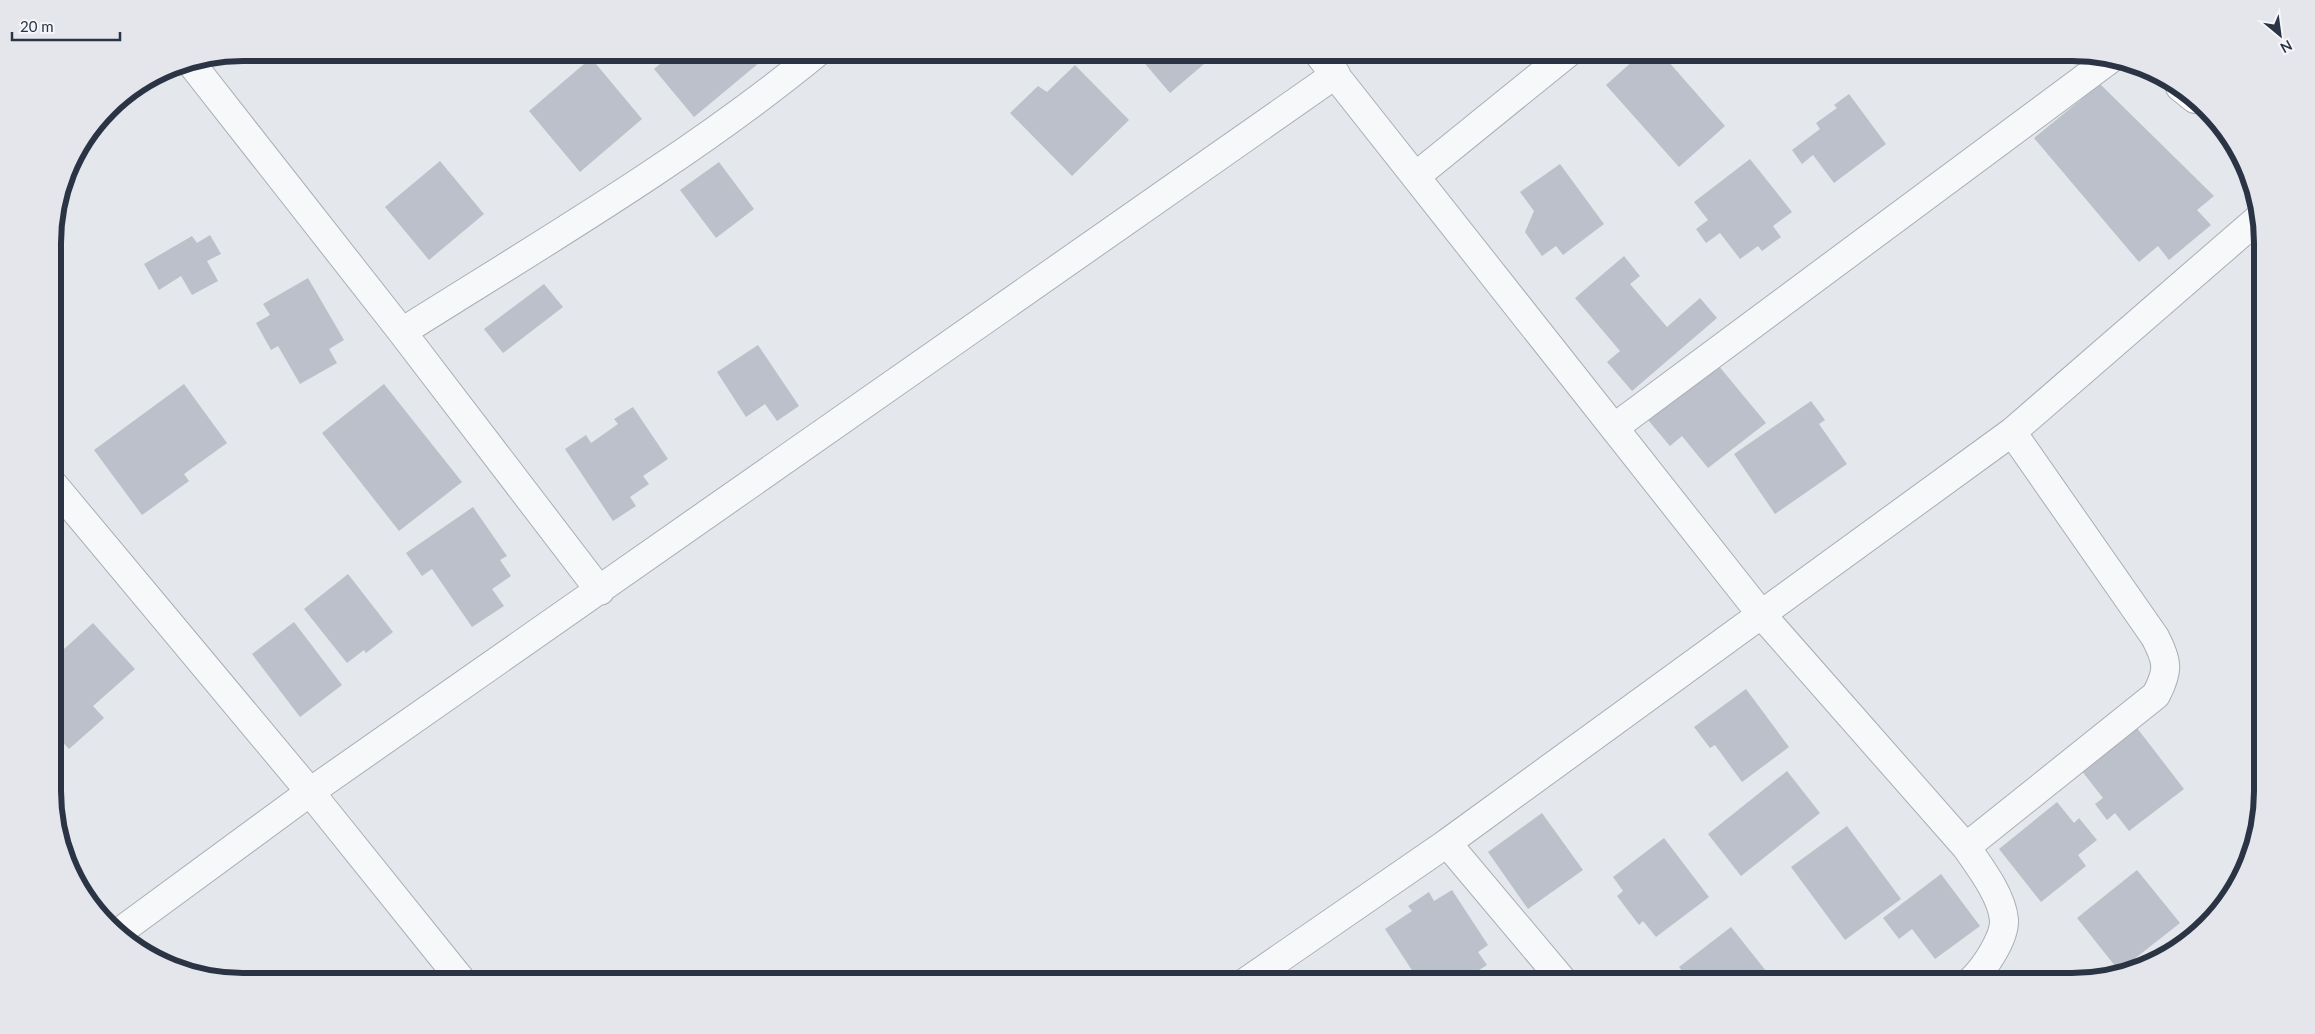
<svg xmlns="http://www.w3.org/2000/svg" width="2315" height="1034" viewBox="0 0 2315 1034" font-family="Lato,sans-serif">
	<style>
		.building { fill: #bbc0ca }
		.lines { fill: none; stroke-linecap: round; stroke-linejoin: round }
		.street-casing { stroke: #a9aeb7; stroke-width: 30 }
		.secondary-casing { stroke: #a9aeb7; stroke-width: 30 }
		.street { stroke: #f7f8fa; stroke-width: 28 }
		.secondary { stroke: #fff; stroke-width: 28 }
		.rim { fill: none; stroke: #2b3445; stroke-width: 6 }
	</style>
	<rect width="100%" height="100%" fill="#e4e7ec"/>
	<path class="building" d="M674,52H772L694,117L654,69Z
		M1135,52H1218L1170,93Z
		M1643,52H1660L1725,126L1679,167L1606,85Z
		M591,58L642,119L580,172L529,111Z
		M1075,65L1129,120L1072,176L1010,113L1038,86L1047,92Z
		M2100,84L2214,196L2197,210L2211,225L2169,260L2158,246L2139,262L2034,138Z
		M1849,94L1886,144L1834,183L1813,155L1802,164L1792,150L1820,129L1816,123L1837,108L1834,105Z
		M1750,159L1792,212L1773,226L1781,237L1762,251L1758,246L1740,259L1720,233L1706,243L1696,229L1708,220L1694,202Z
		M440,161L484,214L429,260L385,207Z
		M719,162L754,209L716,238L680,190Z
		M1560,164L1604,224L1563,255L1556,246L1542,256L1525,232L1534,211L1520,192Z
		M210,235L221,254L207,261L218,281L192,295L181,276L159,290L144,264L192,236L197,243Z
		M1624,256L1640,276L1630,284L1667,327L1700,298L1717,318L1632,391L1607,362L1620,351L1575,298Z
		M308,278L344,340L329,349L337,363L300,384L278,346L271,350L256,323L270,315L263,304Z
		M544,284L563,307L503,353L484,329Z
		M758,345L799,406L777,421L765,404L746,417L717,372Z
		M1718,365L1766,423L1708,468L1682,436L1670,446L1648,420Z
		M184,384L227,443L184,474L189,481L142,515L94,450Z
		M384,384L462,482L399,531L322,433Z
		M1811,401L1825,420L1819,424L1847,464L1775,514L1734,454Z
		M633,407L668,459L643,476L649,484L630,497L636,506L613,521L565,449L586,435L591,443L618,424L614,419Z
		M473,507L507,556L500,560L511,576L492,589L504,606L472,627L432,569L422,576L406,553Z
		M348,574L393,632L366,653L364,650L347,663L304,609Z
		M294,622L342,685L300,717L252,654Z
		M93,623L135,669L93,706L104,718L69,749L54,733V658Z
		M1746,689L1789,747L1742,782L1715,745L1710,748L1694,727Z
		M2137,728L2184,789L2129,831L2115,813L2107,820L2095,804L2103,798L2081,770Z
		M1787,771L1820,813L1741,876L1708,834Z
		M2057,802L2074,823L2079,818L2097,840L2078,855L2086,866L2041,902L1999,849Z
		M1542,813L1583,870L1528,909L1488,852Z
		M1847,826L1901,899L1845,940L1791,867Z
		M1664,838L1709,897L1656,937L1643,921L1639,925L1617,896L1623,891L1613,877Z
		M2137,870L2180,923L2119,971L2077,918Z
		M1941,874L1980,926L1935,959L1912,929L1899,939L1883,918Z
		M1452,890L1488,945L1478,952L1487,965L1462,981H1419L1385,929L1412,911L1408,906L1429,892L1434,901Z
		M1731,927L1774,981H1691L1679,967Z
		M1301,971L1308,981H1287Z
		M2020,974L2026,981H2012Z"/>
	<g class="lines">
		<defs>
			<path id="street" d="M1317,52L1761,614L1966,847C1980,867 2002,896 2004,920C2005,938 1984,969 1971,981
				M191,63L402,332L600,591
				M1416,176L1569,52
				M402,332C543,243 689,158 818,52
				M1615,427L2109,60
				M53,484L310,792L462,981
				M1447,843L1563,981
				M1966,847L2156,695C2169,670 2168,662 2155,637L2012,432
				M118,933L310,792L1336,74
				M1247,981L1447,843L2012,432L2260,217"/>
			<path id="secondary" d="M2180,87L2195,99"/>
		</defs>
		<use href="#street" class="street-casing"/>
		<use href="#secondary" class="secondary-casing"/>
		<use href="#street" class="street"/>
		<use href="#secondary" class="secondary"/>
	</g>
	<path d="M0 0H2315V1034H0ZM243 61H2072A182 182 0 0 1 2254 243V791A182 182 0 0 1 2072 973H243A182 182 0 0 1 61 791V243A182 182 0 0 1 243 61Z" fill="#e4e6eb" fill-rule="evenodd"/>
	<path class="rim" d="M243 61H2072A182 182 0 0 1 2254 243V791A182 182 0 0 1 2072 973H243A182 182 0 0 1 61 791V243A182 182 0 0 1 243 61Z"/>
	<g transform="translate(2280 35) rotate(151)" stroke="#f4f6f9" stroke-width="4" paint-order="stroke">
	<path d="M0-4L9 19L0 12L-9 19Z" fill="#2b3445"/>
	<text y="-8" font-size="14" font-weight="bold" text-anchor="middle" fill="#2b3445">N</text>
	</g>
	<path d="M12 32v8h108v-8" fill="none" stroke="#2b3445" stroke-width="2.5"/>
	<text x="20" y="32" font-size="15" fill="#2b3445" stroke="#f4f6f9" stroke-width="4" paint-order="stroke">20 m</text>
</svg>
